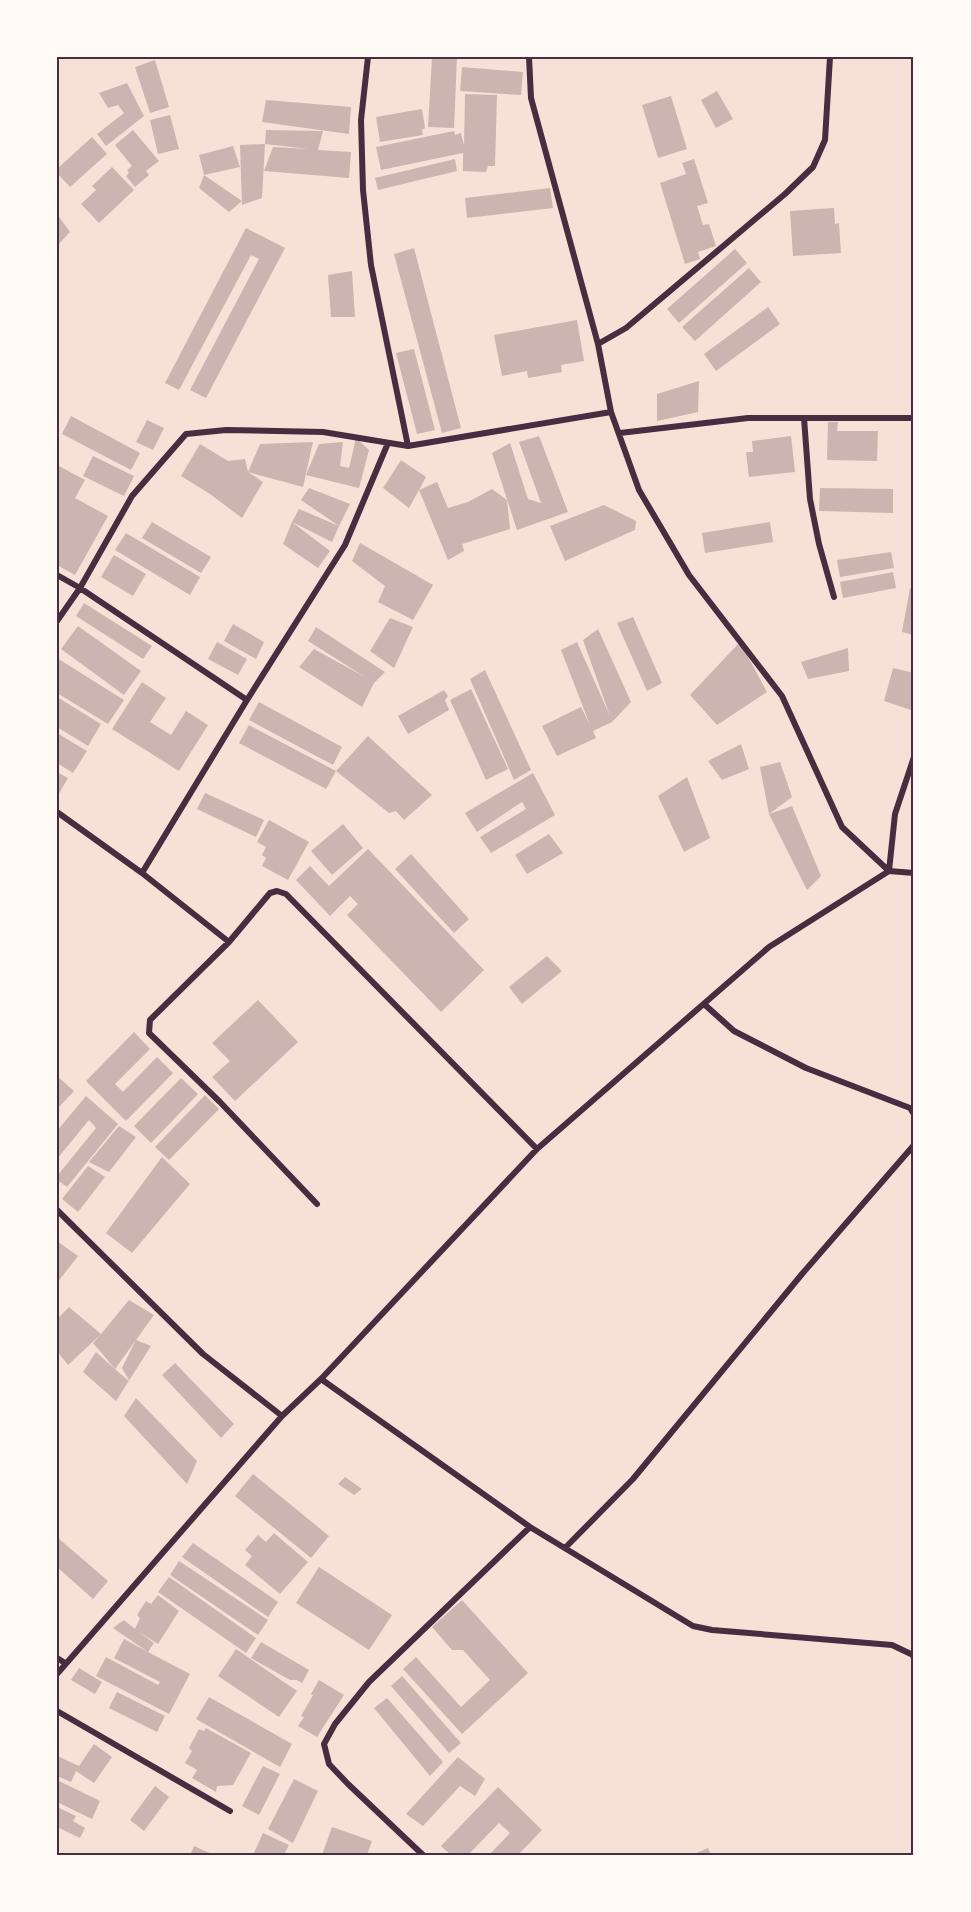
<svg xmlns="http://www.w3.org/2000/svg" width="971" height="1912" viewBox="0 0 971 1912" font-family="'Libre Baskerville',serif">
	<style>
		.building { fill: #ccb4b1; fill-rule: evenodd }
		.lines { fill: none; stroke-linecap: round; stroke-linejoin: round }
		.minor { stroke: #4a2c40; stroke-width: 6 }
		.neatline { fill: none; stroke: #4a2c40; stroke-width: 2 }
	</style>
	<rect width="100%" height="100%" fill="#f7e1d7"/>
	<path class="building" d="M432,57H457L454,128L428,127Z
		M155,60L169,107L150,113L135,67Z
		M462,67L523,72L521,95L460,91Z
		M127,83L144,116L106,146L97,134L124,113L118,105L108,108L99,93Z
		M717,91L733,119L716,128L701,100Z
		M465,94L497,95L495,166H488L486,172L463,171V153L381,170L376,147L454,131L455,135L461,133L464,145Z
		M671,96L687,149L658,158L642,105Z
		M266,100L351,107L349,134L262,122Z
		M422,109L425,128L422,130L423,135L380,142L376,117Z
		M170,115L179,149L158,154L150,120Z
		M133,130L159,161L146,171L149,175L135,187L126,176L129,173L127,170L132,166L115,145Z
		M266,130L323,131L318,150L351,152L349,178L264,171L273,147L309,149L265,144Z
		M92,137L107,154L70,187L57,173V169Z
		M265,144L262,198L242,205L240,145Z
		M233,146L240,167L204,175L199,155Z
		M455,159L457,171L378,190L375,178Z
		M694,159L708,203L697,206L703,225L709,224L716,246L698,252L700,259L685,264L660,183L686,174L682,163Z
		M112,167L134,190L99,223L81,204L96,190L92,186Z
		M204,175L242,201L229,212L199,188Z
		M550,188L553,208L467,218L465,198Z
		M834,208L835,224L839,223L841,253L793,256L790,211Z
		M57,214L70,232L57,246Z
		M246,228L285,248L206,398L190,390L259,259L251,255L179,390L165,383Z
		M414,248L461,428L442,433L394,254Z
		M735,249L747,263L679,323L667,309Z
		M749,268L761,282L695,341L682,327Z
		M352,271L355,317H331L328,275Z
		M768,307L780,324L716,371L704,354Z
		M577,320L584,361L561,365L562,372L528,378L527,371L502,376L494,335Z
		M414,349L435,430L417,434L396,353Z
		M699,381L698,412L657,421V394Z
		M71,416L140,453L131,470L62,434Z
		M147,420L164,428L153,450L136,442Z
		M828,422H838L837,431H878L877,461L827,460Z
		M539,436L568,512L517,530L492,453L510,443L528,499L541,503L519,442Z
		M791,436L795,472L749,477L746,452H753L752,441Z
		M356,438L369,450L359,488L306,475L319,444L343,442L340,466L349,468Z
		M313,442L303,487L248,472L260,444Z
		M200,444L228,461L245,459L248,472L263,482L242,518L210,494L181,476Z
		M93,456L134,476L124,496L83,476Z
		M401,460L426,477L419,490L437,482L448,508L468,502L492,489L507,500L510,529L462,544L464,551L448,560L419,490L409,508L383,488Z
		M57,465L85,480L75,498L108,516L75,575L57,565Z
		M309,488L350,504L339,526L301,500Z
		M820,488L893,489V513L819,511Z
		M604,505L636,521L635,530L565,561L550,526Z
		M299,509L339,526L332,542L292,522L330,551L318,568L283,544L292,522Z
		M152,522L211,557L201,573L142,538Z
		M770,522L773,542L705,553L702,533Z
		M126,533L200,577L190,595L115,550Z
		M360,543L433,585L413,620L378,602L385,586L352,561Z
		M891,552L894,568L840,577L837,560Z
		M114,555L146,574L133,596L101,577Z
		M893,572L896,588L843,598L840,582Z
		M910,588L914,589V635L902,632Z
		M84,603L152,646L143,659L76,616Z
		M633,617L662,683L647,691L617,623Z
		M390,618L413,627L394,668L370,651Z
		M233,624L264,642L256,659L224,641Z
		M78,626L141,671L124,695L61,649Z
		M316,627L385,672L374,683L362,707L299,667L314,649L365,677L308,641Z
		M598,629L631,702L612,722L593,731L596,738L557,756L542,726L581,707L590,725L561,650L577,642L610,716L583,640Z
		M217,642L247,659L238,675L208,659Z
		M740,642L767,692L717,725L690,695Z
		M848,648L849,671L808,679L801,662Z
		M57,658L124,700L108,724L57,693Z
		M893,668L914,673V711L884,701Z
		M485,670L531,770L514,780L470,679Z
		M142,682L166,698L150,722L171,735L186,711L208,725L179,771L112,729Z
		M471,689L508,769L486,780L450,700Z
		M444,690L448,696L445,700L449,710L408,734L398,716Z
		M57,697L101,724L88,746L57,727Z
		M259,702L342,747L333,765L249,720Z
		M249,725L336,771L326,789L239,743Z
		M57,733L87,751L73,773L57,763Z
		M368,736L432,795L404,820L396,811L389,813L336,771Z
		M741,744L749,769L722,780L708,761Z
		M780,762L792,797L769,814L792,806L821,876L807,890L769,814L760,767Z
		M57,772L68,778L57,797Z
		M533,773L555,815L491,853L480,837L526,809L522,802L477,832L465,813Z
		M687,777L710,838L684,852L658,796Z
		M205,793L264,820L256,837L197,809Z
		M269,820L309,842L288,880L262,866L266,858L262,855L266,847L257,842Z
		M343,824L363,848L332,875L311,851Z
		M549,834L563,853L527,874L515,855Z
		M368,849L484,970L441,1012L347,915L358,904L350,896L330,916L296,880L310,866L329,886Z
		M411,854L469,919L454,933L395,869Z
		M547,956L562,971L522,1004L509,987Z
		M258,1000L298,1042L235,1101L212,1077L230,1061L212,1043Z
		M134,1032L150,1049L115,1084L123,1092L157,1057L173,1073L126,1121L86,1081Z
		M57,1076L74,1091L57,1109Z
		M181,1078L198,1094L151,1143L134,1126Z
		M205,1095L219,1109L169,1160L155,1147Z
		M86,1096L118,1124L67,1187L57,1180V1176L96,1128L89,1120L57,1159V1131Z
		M119,1126L136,1137L109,1172L89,1162Z
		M162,1157L190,1184L132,1253L106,1233Z
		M88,1166L105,1177L78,1212L62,1199Z
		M57,1241L78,1256L57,1283Z
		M129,1300L154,1315L136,1340L151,1346L116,1401L83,1372L96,1352L115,1369L93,1343L101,1334L68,1365L57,1351V1319L69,1307L101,1334ZM136,1340L122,1368L130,1382L115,1369Z
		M175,1363L234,1424L221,1438L162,1375Z
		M136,1398L197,1461L187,1484L124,1416Z
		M253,1474L329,1536L311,1558L235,1496Z
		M345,1477L362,1489L354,1495L338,1484Z
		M274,1533L308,1562L280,1594L245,1565L252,1556L245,1550L258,1535L266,1542Z
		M57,1537L108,1581L93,1599L57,1567Z
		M193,1543L278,1602L268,1617L182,1557Z
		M179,1561L268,1620L258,1635L170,1575Z
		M319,1567L392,1615L369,1650L296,1603Z
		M169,1577L256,1638L246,1653L158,1592Z
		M158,1595L179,1611L158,1644L139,1632L154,1643L148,1652L190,1674L169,1714L96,1676L106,1657L158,1685L160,1682L114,1658L124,1639L148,1652L113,1628L124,1620L135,1629L140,1618L137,1615L146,1601L151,1604Z
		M462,1600L528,1673L462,1734L403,1669L416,1657L461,1707L490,1680L463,1650H452L432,1627Z
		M261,1642L309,1670L302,1683L297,1680H290L251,1658Z
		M236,1649L297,1691L279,1717L218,1676Z
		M79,1668L102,1682L95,1694L71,1680Z
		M402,1676L461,1743L449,1753L391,1686Z
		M319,1680L344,1695L317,1737L298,1726L304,1717L301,1716L313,1695L311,1694Z
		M117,1692L165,1716L157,1732L109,1708Z
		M209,1697L292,1744L280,1767L196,1719Z
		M387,1698L443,1762L430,1776L374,1708Z
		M206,1728L251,1753L233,1785L217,1786L216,1792L192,1778L197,1770L185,1763L192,1751L189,1748L199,1729L204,1731Z
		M94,1744L112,1757L94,1783L76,1771L71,1782L57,1776V1756L79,1766Z
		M458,1757L485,1779L475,1796L460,1786L423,1826L406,1814Z
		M263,1766L280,1774L259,1815L242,1806Z
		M294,1779L318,1791L293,1843L268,1829Z
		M57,1780L100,1801L92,1819L57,1802Z
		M155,1786L169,1797L144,1831L130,1820Z
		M498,1787L542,1830L518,1855H489L510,1833L499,1823L468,1855H451L441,1846Z
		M57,1807L76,1816L73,1821L85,1828L80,1838L57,1827Z
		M332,1827L372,1841L367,1855H322Z
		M263,1833L289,1845L284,1855H253Z
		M194,1846L214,1855H190Z
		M708,1848L711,1855H692Z"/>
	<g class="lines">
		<path class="minor" d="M368,57L361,120L363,190L371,265L408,446
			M529,57L531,98L598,344
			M830,57L825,140L813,167L785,194L626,328L598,344L611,412L639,490L689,575L782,696L842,827L889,871
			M804,418L810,499L819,544L834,597
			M620,433L748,418H914
			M57,575L80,588L247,700
			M57,621L80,588L132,496L186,434L226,430L323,432L408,446L611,412
			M57,812L142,873L229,942
			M889,871L895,814L914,757
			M142,873L247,700L345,545L388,443
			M704,1004L734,1031L806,1068L910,1108L914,1114
			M317,1204L220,1102L149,1033L150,1020L229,942L270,893L277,891L286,894L537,1149
			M57,1210L203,1354L282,1416
			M321,1379L530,1527L693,1626L712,1630L892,1645L913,1655L914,1659
			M565,1548L633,1479L802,1274L914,1145
			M57,1658L65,1663
			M57,1674L282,1416L321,1379L537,1149L769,947L889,871L914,873
			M57,1711L230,1811
			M423,1855L348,1784L329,1764L324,1744L335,1724L369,1682L530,1527"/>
	</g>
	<rect width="971" height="1912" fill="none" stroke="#fffaf5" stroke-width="117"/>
	<rect x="58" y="58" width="854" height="1796" class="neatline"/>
</svg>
